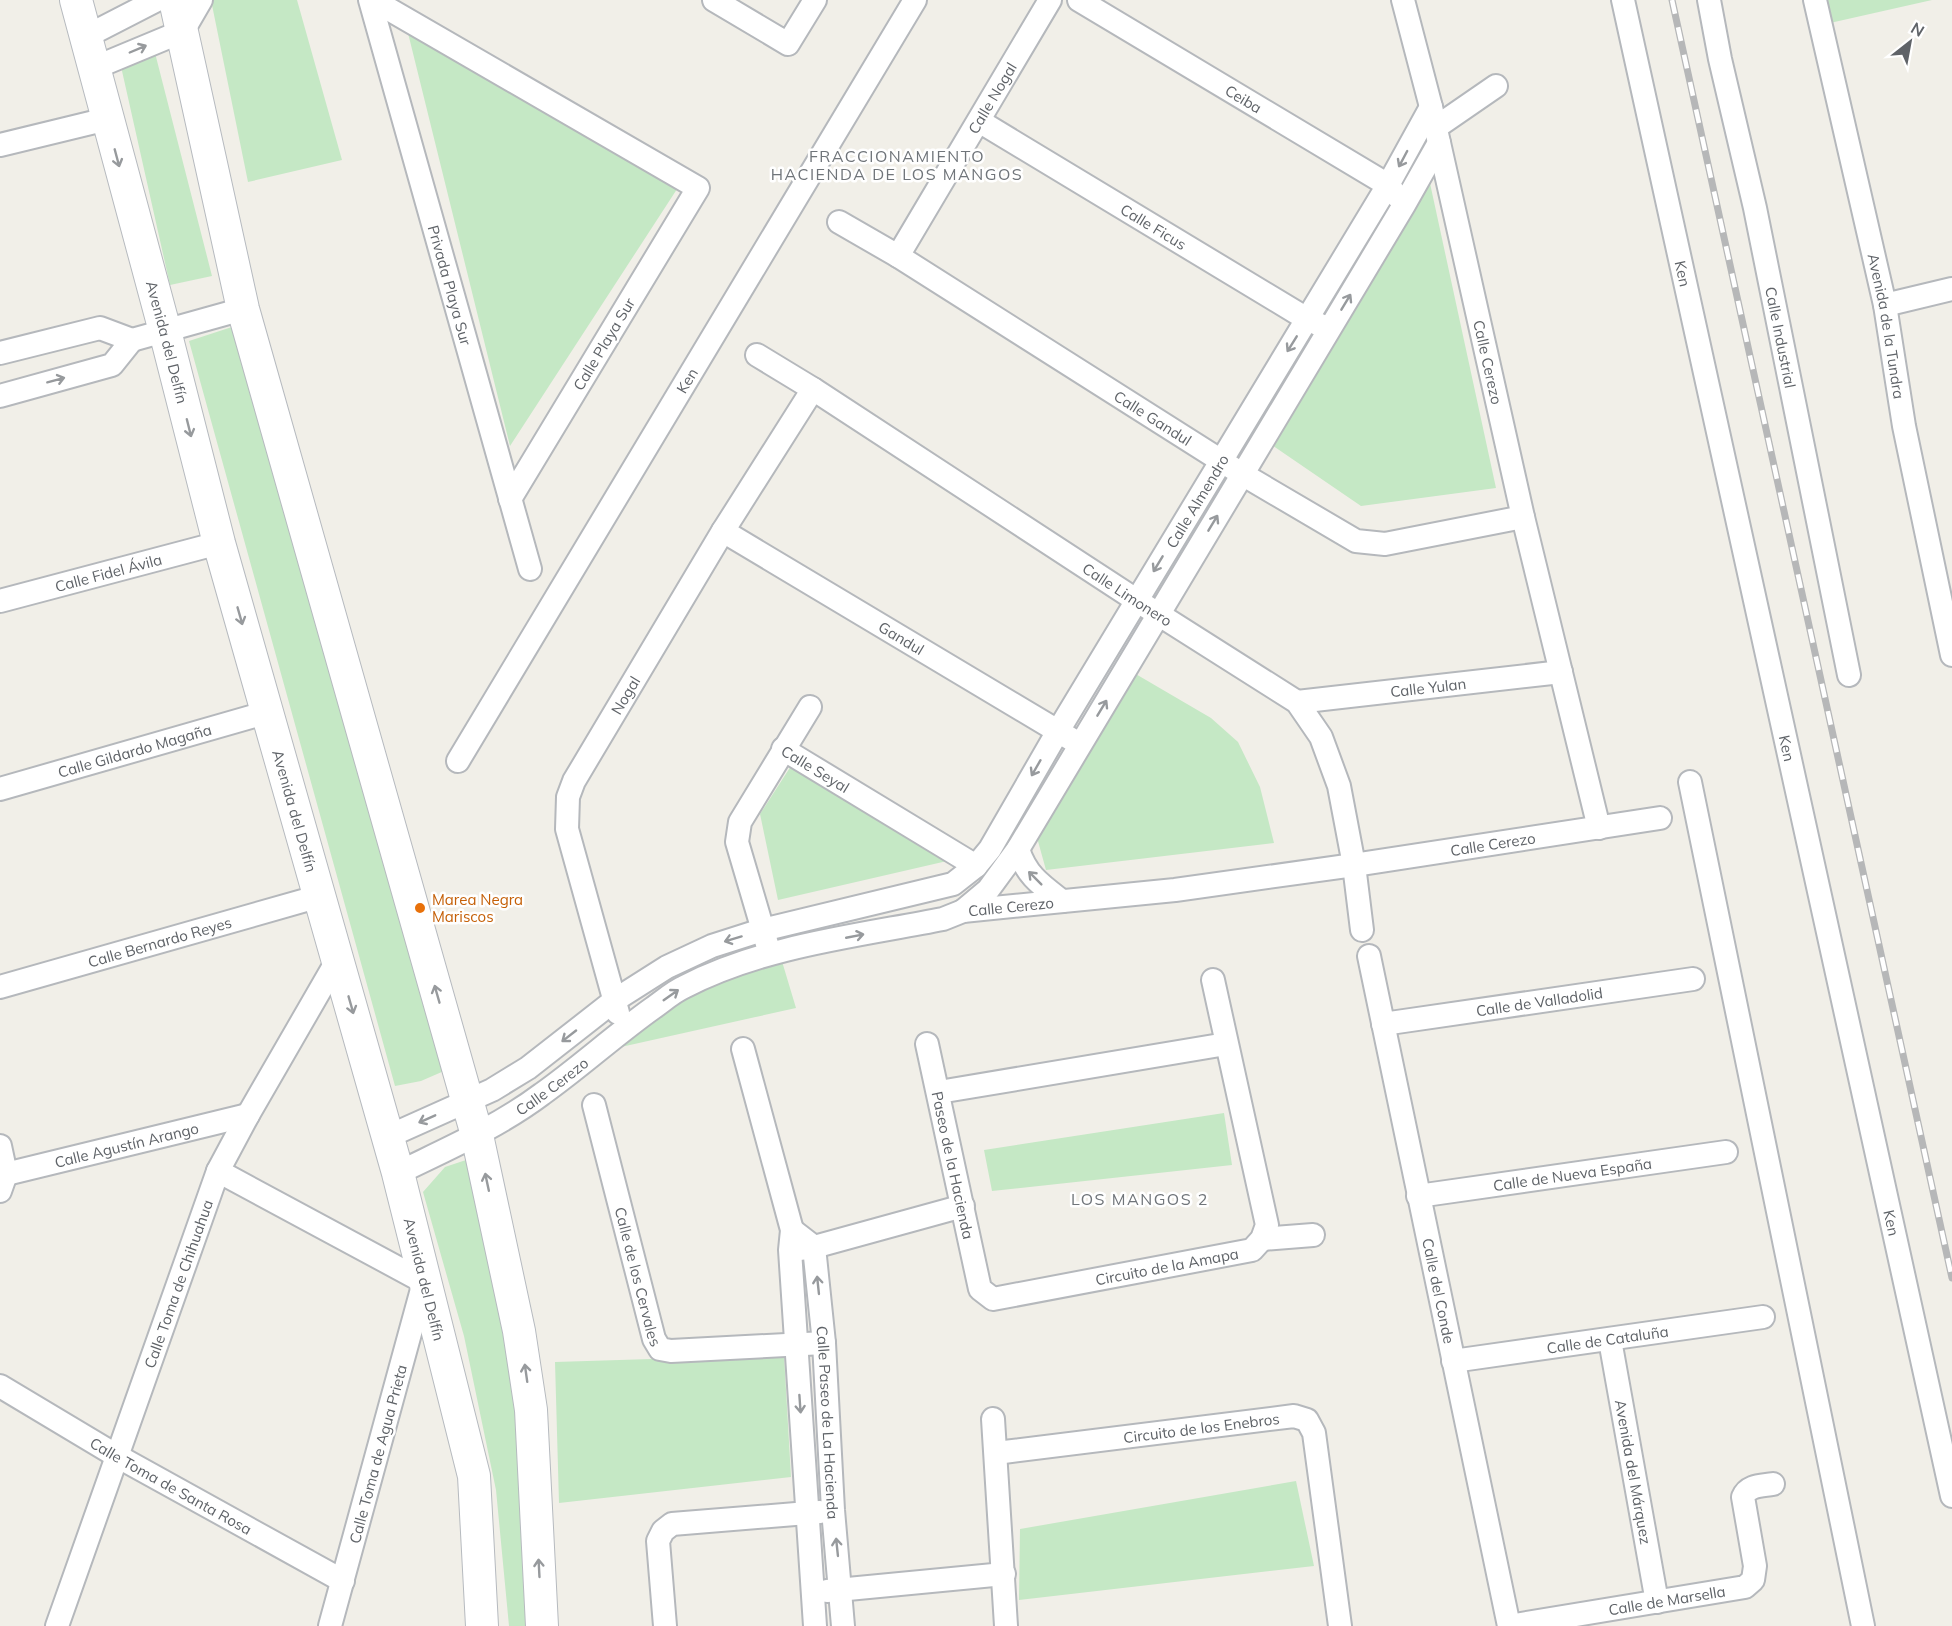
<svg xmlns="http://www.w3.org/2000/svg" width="1952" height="1626" viewBox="0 0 1952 1626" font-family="Mulish,sans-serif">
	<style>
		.green { fill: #c5e8c5 }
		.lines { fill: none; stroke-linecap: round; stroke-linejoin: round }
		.street-casing { stroke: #b5b8bc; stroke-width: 26 }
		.secondary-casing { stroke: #b6babf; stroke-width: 34 }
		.street { stroke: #fff; stroke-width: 22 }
		.secondary { stroke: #fff; stroke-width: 32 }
		.rail-casing { stroke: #b6b7b8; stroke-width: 7 }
		.rail { stroke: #fff; stroke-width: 4.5; stroke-dasharray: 14; stroke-linecap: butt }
		.oneway { stroke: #979a9d }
		.food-dot { fill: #e8710a; stroke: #fff; stroke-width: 2 }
		.labels { text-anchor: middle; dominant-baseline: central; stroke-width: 5; stroke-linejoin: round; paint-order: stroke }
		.street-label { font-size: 15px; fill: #5f6368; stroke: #fff }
		.food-label { font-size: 15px; fill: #c56008; stroke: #fff; text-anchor: start }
		.neighbourhood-label { font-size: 16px; letter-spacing: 1.5px; fill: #70757a; stroke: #fff }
	</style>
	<rect width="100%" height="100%" fill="#f1efe8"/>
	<path class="green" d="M211,0H297L342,160L248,182Z
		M1825,0H1932L1830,23Z
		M408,33L679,186L510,446Z
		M154,49L212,276L170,285L120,62Z
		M1428,174L1496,488L1361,506L1269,443Z
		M238,325L444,1071L421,1081L395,1086L189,341Z
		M1134,673L1211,718L1238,742L1260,787L1274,843L1046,870L1036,834Z
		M791,766L947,861L778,900L760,814Z
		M781,958L796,1008L612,1049L715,974Z
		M1224,1113L1232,1165L992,1191L984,1150Z
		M469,1159L517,1408L531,1626H509L496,1490L464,1336L423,1192L445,1167Z
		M784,1355L791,1477L559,1503L555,1362Z
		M1296,1481L1314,1566L1019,1600L1020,1529Z"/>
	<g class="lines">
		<defs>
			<g id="street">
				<path id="s1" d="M370,0L530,569"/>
				<path d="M373,0L698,188L510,499"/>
				<path d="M714,0L788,44L815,0"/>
				<path id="s2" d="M1079,0L1388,185L1397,196"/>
				<path id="s3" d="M1403,0L1431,107L1523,517L1599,828"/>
				<path id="s4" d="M1623,0L1952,1496"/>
				<path id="s5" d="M1709,0L1720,59L1755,208L1849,675"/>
				<path id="s6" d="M1815,0L1885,305L1904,426L1952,655"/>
				<path d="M85,37L157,0"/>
				<path d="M94,68L183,31L201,0"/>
				<path id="s7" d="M979,121L1307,319L1320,325"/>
				<path d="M1435,128L1496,86"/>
				<path d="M0,145L107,119"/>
				<path id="s8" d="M839,222L898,256L1242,474L1356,541L1385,544L1523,517"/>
				<path id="s9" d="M898,256L1050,0"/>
				<path d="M1885,305L1952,289"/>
				<path d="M0,353L100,328L132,340L243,309"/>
				<path id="s10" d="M757,355L813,389L1136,600L1297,702L1321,737L1339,786L1354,865L1362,930"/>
				<path d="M0,396L112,365L132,340"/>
				<path id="s11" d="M723,531L1071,739"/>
				<path id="s12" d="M0,601L219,543"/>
				<path id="s13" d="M1297,702L1561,672"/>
				<path id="s14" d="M783,749L976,866"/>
				<path id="s15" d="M458,761L915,0"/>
				<path d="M1690,782L1863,1626"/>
				<path id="s16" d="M0,789L268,712"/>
				<path d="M1018,849C1026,875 1041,885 1062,901"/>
				<path d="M963,911L988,890L1018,849L1404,205L1439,143"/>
				<path d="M767,944L737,842L740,822L810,707"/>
				<path id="s17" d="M1369,956L1509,1626"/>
				<path id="s18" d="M0,987L320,896"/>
				<path id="s19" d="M618,1013L567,829L568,797L574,781L723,531L813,389"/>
				<path id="s20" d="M1383,1024L1693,979"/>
				<path id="s21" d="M927,1044L980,1289L993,1299L1252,1250L1262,1239L1267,1225L1213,980"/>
				<path d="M743,1049L792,1230L790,1250L815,1626"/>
				<path d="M939,1092L1226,1044"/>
				<path id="s22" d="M594,1105L654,1339L660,1349L671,1351L824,1343"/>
				<path id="s23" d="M387,1137L492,1090L528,1068L615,1000L667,967L712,946L762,930L953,884L976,866L990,849L1058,731L1388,185L1431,107"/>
				<path d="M0,1146L6,1174L0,1191"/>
				<path d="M218,1171L424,1282L330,1626"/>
				<path id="s24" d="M398,1173C447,1149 498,1127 542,1094C580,1067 615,1035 653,1008C663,1001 673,992 684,987C763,946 856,936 943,919L963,911L1175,890L1354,865L1660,818"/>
				<path id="s25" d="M6,1174L248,1115"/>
				<path id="s26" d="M1418,1196L1726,1152"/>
				<path id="s27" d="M792,1230L814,1247L824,1343L833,1510L843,1626"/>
				<path d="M1262,1239L1313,1235"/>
				<path d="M799,1249L814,1247L963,1206"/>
				<path id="s28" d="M1610,1340L1657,1602"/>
				<path id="s29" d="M1453,1361L1763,1317"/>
				<path id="s30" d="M0,1386L117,1456L343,1581"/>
				<path d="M993,1419L1006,1626"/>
				<path id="s31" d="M996,1453L1294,1416L1307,1420L1314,1433L1340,1626"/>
				<path d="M827,1591L1004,1574"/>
				<path id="s32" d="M57,1626L218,1171L248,1115L338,959"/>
				<path d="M665,1626L658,1541L663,1531L672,1524L820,1512"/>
				<path id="s33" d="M1509,1626L1745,1587L1753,1580L1755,1566L1743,1497C1748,1485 1761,1486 1773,1484"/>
			</g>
			<g id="secondary">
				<path id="s34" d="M76,0L165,331L219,543L398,1173L474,1476L482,1626"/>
				<path d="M175,0L243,309L477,1135L519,1331L531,1410L542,1626"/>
			</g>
		</defs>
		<use href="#street" class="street-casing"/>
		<use href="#secondary" class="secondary-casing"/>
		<use href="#street" class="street"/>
		<use href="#secondary" class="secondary"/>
		<defs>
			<path id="rail" d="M1672,0L1952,1278"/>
		</defs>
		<use href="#rail" class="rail-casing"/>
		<use href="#rail" class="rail"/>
	</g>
	<defs><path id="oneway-shaft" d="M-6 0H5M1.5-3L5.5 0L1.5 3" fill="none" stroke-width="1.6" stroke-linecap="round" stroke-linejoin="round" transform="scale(1.5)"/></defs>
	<g class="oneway">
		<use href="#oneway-shaft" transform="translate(138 49) rotate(-23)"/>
		<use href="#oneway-shaft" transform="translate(117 158) rotate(75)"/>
		<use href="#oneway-shaft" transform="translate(1403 159) rotate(118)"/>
		<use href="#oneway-shaft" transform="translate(1346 302) rotate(-59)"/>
		<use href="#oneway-shaft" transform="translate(1292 344) rotate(122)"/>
		<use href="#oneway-shaft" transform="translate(56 380) rotate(-15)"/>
		<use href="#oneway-shaft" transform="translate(189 428) rotate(76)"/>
		<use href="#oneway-shaft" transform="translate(1213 523) rotate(-59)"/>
		<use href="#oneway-shaft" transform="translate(1158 564) rotate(121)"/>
		<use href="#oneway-shaft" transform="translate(240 616) rotate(74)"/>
		<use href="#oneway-shaft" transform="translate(1102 708) rotate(-59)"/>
		<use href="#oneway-shaft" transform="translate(1036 768) rotate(120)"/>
		<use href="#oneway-shaft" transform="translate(1035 878) rotate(-135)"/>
		<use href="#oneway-shaft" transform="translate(855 936) rotate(-11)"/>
		<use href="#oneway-shaft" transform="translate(733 939) rotate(163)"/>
		<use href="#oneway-shaft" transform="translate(437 994) rotate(-106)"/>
		<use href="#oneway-shaft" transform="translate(671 995) rotate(-35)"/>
		<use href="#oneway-shaft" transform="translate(351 1005) rotate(74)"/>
		<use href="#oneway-shaft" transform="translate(569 1036) rotate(142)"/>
		<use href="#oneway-shaft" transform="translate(427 1119) rotate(156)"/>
		<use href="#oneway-shaft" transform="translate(487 1182) rotate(-102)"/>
		<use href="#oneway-shaft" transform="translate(818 1285) rotate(-96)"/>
		<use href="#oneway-shaft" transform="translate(526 1373) rotate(-98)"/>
		<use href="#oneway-shaft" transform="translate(800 1404) rotate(86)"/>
		<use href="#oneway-shaft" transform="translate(837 1547) rotate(-96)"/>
		<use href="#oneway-shaft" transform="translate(539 1568) rotate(-93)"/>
	</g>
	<circle class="food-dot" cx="420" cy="908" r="6"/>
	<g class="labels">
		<g class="street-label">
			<text stroke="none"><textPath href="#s9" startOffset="184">Calle Nogal</textPath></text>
			<text stroke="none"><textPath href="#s2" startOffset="192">Ceiba</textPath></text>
			<text stroke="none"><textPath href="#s7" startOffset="204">Calle Ficus</textPath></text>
			<text stroke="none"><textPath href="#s4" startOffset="280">Ken</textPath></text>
			<text stroke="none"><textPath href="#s1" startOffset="296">Privada Playa Sur</textPath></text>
			<text stroke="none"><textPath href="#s6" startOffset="334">Avenida de la Tundra</textPath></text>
			<text stroke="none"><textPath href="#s5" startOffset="345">Calle Industrial</textPath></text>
			<text stroke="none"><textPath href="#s34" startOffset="354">Avenida del Delfín</textPath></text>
			<text transform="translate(604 344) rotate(-59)">Calle Playa Sur</text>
			<text stroke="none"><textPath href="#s3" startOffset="372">Calle Cerezo</textPath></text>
			<text stroke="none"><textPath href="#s15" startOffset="444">Ken</textPath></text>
			<text stroke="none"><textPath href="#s8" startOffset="370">Calle Gandul</textPath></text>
			<text stroke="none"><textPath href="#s23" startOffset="1084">Calle Almendro</textPath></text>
			<text stroke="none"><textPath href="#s12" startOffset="112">Calle Fidel Ávila</textPath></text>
			<text stroke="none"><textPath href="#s10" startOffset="441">Calle Limonero</textPath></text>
			<text stroke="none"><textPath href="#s11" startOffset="208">Gandul</textPath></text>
			<text stroke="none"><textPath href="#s13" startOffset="132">Calle Yulan</textPath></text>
			<text stroke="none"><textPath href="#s19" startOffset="340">Nogal</textPath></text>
			<text stroke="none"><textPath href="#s4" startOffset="766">Ken</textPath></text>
			<text stroke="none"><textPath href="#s16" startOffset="140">Calle Gildardo Magaña</textPath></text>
			<text stroke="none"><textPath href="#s14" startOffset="38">Calle Seyal</textPath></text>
			<text stroke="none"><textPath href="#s34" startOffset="840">Avenida del Delfín</textPath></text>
			<text stroke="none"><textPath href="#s24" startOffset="1167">Calle Cerezo</textPath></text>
			<text stroke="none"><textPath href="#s24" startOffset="681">Calle Cerezo</textPath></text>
			<text stroke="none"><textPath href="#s18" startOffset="166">Calle Bernardo Reyes</textPath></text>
			<text stroke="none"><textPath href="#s20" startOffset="158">Calle de Valladolid</textPath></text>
			<text stroke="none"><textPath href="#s24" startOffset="177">Calle Cerezo</textPath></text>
			<text stroke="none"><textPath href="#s25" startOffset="124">Calle Agustín Arango</textPath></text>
			<text stroke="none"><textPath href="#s21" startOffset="124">Paseo de la Hacienda</textPath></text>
			<text stroke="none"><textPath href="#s26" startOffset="156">Calle de Nueva España</textPath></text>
			<text stroke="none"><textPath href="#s4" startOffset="1252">Ken</textPath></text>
			<text stroke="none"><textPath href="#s21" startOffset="444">Circuito de la Amapa</textPath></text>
			<text stroke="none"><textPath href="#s22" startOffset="177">Calle de los Cervales</textPath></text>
			<text stroke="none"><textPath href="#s34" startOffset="1326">Avenida del Delfín</textPath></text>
			<text stroke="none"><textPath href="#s32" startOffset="363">Calle Toma de Chihuahua</textPath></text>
			<text stroke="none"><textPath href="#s17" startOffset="342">Calle del Conde</textPath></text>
			<text stroke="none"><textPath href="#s29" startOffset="156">Calle de Cataluña</textPath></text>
			<text stroke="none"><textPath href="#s27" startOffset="204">Calle Paseo de La Hacienda</textPath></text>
			<text stroke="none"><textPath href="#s31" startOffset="207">Circuito de los Enebros</textPath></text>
			<text transform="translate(378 1454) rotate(-75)">Calle Toma de Agua Prieta</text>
			<text stroke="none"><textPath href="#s28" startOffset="134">Avenida del Márquez</textPath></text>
			<text stroke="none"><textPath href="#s30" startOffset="198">Calle Toma de Santa Rosa</textPath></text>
			<text stroke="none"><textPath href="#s33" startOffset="160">Calle de Marsella</textPath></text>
		</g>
		<g class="food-label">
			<text x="432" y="899">Marea Negra<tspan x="432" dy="17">Mariscos</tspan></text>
		</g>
		<g class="neighbourhood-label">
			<text x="897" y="156">FRACCIONAMIENTO<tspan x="897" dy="18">HACIENDA DE LOS MANGOS</tspan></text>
			<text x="1140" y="1199">LOS MANGOS 2</text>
		</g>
	</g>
	<g transform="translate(1910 42) rotate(31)" stroke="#ffffff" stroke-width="4.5" paint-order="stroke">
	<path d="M0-4.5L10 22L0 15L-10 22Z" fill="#5f6368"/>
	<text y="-9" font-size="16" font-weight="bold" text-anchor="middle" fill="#5f6368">N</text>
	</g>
</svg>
